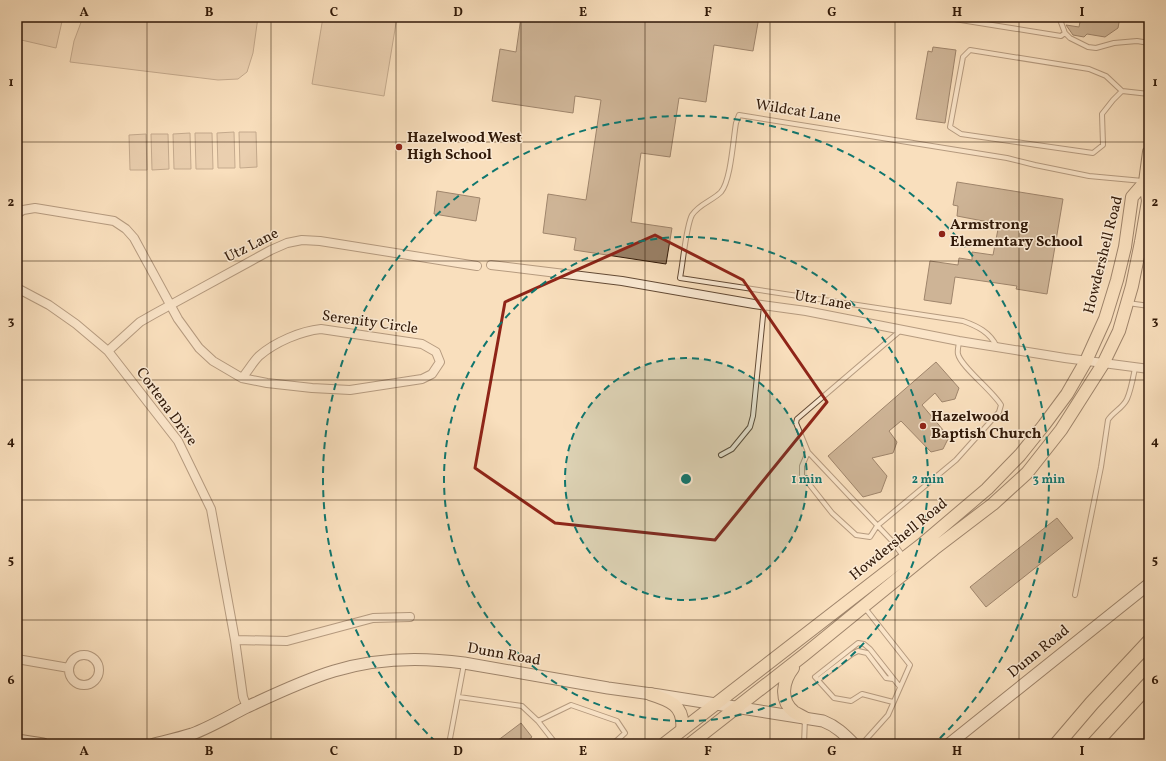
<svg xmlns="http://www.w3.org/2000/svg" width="1166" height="761" viewBox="0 0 1166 761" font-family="Vollkorn,serif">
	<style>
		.garden { fill: #d7bd9e; stroke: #846b53 }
		.building { fill: #998066; stroke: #311908 }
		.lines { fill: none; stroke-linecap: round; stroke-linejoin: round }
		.lane-casing { stroke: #634a35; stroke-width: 6 }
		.street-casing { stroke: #634a35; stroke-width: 10 }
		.secondary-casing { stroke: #311908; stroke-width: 13 }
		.primary-casing { stroke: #311908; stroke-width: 14 }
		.highway-casing { stroke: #311908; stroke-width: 16 }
		.lane { stroke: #fbead4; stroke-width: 4 }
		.street { stroke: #fbead4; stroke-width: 8 }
		.secondary { stroke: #fbead4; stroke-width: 11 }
		.primary { stroke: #f9dfbd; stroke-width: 12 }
		.highway { stroke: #f9dfbd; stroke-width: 14 }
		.marked { fill: none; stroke: #8f2418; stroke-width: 3; stroke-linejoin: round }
		.grid { fill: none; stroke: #311908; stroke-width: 1; stroke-opacity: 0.55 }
		.ring { fill: none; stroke: #0f766e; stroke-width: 2; stroke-dasharray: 7 5 }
		.poi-dot { fill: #8f2418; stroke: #fbead4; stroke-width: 1.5 }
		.labels { text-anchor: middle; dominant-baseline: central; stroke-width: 3; stroke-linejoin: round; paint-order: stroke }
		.street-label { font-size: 15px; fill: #311908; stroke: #fbead4 }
		.poi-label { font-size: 15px; font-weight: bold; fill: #311908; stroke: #fbead4; text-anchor: start }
		.centre { fill: #0f766e; stroke: #fbead4; stroke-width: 2 }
		.ring-label { font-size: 12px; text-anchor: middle; font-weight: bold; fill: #0f766e; stroke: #fbead4; stroke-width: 3; stroke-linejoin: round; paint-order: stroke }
		.neatline { fill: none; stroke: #311908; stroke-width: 1.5 }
		.grid-label { font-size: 13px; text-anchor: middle; font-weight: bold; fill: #311908 }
	</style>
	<rect width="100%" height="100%" fill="#f9dfbd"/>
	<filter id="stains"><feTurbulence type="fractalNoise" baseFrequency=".005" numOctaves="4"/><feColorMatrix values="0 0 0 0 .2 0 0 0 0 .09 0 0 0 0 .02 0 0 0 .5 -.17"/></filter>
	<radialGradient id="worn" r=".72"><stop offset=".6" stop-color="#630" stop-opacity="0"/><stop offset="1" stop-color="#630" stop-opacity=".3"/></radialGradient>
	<path class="garden" d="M17,17H63L56,48L17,39Z
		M83,17H258L253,53L247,72L238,79L218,80L70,62L74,41Z
		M323,17H397L384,96L312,84Z
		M234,132L235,168H218L217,133Z
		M239,132H256L257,167L240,168Z
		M190,133L191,169H174L173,134Z
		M195,133H212L213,169H196Z
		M146,134L147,170H130L129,135Z
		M151,134H168L169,169L152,170Z"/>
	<path class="building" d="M521,17H759L753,51L714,45L706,102L679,98L670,157L641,153L631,222L672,228L666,264L574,250L576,238L543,233L548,194L586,200L601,100L575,96L573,113L492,101L500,49L516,52Z
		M1081,17H1120L1118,28L1105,37L1087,34L1084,37L1073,35L1066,25L1079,27Z
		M933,47L956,50L945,123L916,119L928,51L932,52Z
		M957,182L1063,199L1047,294L1016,289L1017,286L955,277L951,304L924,300L930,261L958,265L959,258L972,260V252L993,255L999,224L957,216L958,206L953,205Z
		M437,191L480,198L476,221L434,214Z
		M936,362L959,388L955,399L942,402L935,393L922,405L949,437L943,449L931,452L901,421L889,431L897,442L893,453L872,458L887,476L881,492L863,497L828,456Z
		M1057,518L1073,538L986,607L970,587Z
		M521,723L532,737L523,744H493Z"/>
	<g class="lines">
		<defs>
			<path id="lane" d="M942,17L1061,36L1065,33
				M1059,17L1065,33L1070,38L1088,47L1096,48L1114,43L1137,41L1149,43
				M1122,91L1113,100L1102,114L1103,145L1093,153L961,134L950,127L963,57L970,50L1089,69L1106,76L1122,91L1149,94
				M1128,303L1149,306
				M901,330L797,419L796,423L808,452L892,541L903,556
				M997,347C990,332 977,326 963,321L680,278C683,263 686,226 692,215C699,204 712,201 721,192C731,180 733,140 736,123L739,115L1007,158L1035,165L1089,176L1143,181
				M808,452L802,466V475L832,513L856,535L870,537L877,526L956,460L999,412L1001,405C992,390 961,367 958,354C957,350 959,345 959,341
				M721,455L732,449L750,427L753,416L764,306
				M1075,595L1101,467L1108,420C1113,412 1123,408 1127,399C1131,390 1133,378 1135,368
				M818,680L852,654L858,651L867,653L886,678L893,679
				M459,697L522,706L538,721L556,744
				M893,702L862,694L851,701L834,698L815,677L858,643L864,644L870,649L900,687
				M538,721L571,705L617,721L625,733L613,744
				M449,744L464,664
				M804,744L805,718
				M862,744L888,715L910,665L865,608"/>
			<path id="street" d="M17,214L23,210L35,208L114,221L126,229L134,238L178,319L199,348L213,361L242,378L267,383L312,388L350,390L422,379L432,374L440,362L436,352L422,344L321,329C301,331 275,342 259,356C253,362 248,371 242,378
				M491,265L622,281L754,304L806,311L959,341L1065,358L1149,369
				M17,288L49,305L76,324L108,351L178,441L211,509L235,640L243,697L247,707
				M108,351L140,322L154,314L271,250L287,243L302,240L320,241L477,266
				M235,640L287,641L373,618L410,617
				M69 670a15 15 0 1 1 30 0a15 15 0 1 1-30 0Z
				M17,659L69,668"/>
			<path id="secondary" d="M17,740L43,744
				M154,744C166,741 180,738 192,734C211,727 229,716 247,707C275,694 304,680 334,671C376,658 421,657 464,663L608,688L659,695L823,721C836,726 844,734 854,744
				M949,744L1149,584"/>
			<path id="primary" d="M793,668C783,681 779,700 794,712C797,714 802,716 805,718
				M650,694C669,700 685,705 682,730
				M664,744L921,545L987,489L1020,455L1044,425L1067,394L1086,361L1105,319L1117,280L1125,247L1132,197L1145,182
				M690,744L804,655L934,549L993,504L1027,473L1061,430L1103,364L1119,331L1132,286L1141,242L1148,201L1145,182L1149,152"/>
			<path id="highway" d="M1057,744L1092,703L1149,642
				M1094,744L1149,684"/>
		</defs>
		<use href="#lane" class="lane-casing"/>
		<use href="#street" class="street-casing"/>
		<use href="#secondary" class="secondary-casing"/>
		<use href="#primary" class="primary-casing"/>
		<use href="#highway" class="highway-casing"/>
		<use href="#lane" class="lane"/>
		<use href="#street" class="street"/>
		<use href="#secondary" class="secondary"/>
		<use href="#primary" class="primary"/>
		<use href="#highway" class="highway"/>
	</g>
	<path d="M0 0H1166V761H0ZM655,235L743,280L827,402L715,540L555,523L475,468L505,302Z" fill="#f9dfbd" fill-opacity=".55" fill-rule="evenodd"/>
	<path class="marked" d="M655,235L743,280L827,402L715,540L555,523L475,468L505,302Z"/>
	<path class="grid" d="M147,17V744M271,17V744M396,17V744M521,17V744M645,17V744M770,17V744M895,17V744M1019,17V744M17,142H1149M17,261H1149M17,380H1149M17,500H1149M17,620H1149"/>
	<circle cx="686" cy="479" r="121" fill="#0f766e" fill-opacity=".12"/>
	<g class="ring">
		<circle cx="686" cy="479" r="121"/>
		<circle cx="686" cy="479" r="242"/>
		<path d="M436 742A363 363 0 1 1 936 742"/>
	</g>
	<g class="poi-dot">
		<circle cx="399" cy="147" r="4"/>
		<circle cx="942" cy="234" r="4"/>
		<circle cx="923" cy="426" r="4"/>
	</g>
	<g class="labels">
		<g class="street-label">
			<text transform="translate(798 112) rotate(9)">Wildcat Lane</text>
			<text transform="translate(252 246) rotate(-27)">Utz Lane</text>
			<text transform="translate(1104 255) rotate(-76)">Howdershell Road</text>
			<text transform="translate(823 301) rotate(10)">Utz Lane</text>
			<text transform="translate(370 323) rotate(8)">Serenity Circle</text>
			<text transform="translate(166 407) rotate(54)">Cortena Drive</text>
			<text transform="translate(899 540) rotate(-39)">Howdershell Road</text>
			<text transform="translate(1039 652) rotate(-39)">Dunn Road</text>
			<text transform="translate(504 655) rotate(10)">Dunn Road</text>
		</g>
		<g class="poi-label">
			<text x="407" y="138">Hazelwood West<tspan x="407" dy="17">High School</tspan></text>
			<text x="950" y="225">Armstrong<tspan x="950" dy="17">Elementary School</tspan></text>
			<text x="931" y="417">Hazelwood<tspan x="931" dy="17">Baptish Church</tspan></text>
		</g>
	</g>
	<circle cx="686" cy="479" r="6" class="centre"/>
	<g class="ring-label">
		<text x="807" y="483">1 min</text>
		<text x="928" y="483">2 min</text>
		<text x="1049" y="483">3 min</text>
	</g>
	<rect width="1166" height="761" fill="none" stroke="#f9dfbd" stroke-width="44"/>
	<rect x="22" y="22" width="1122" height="717" class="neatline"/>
	<g class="grid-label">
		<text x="84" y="16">A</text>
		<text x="209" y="16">B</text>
		<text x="334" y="16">C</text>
		<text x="458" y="16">D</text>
		<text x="583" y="16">E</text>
		<text x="708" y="16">F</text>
		<text x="832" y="16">G</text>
		<text x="957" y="16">H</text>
		<text x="1082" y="16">I</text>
		<text x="11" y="86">1</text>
		<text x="1155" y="86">1</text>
		<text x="11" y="206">2</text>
		<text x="1155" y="206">2</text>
		<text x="11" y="325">3</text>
		<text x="1155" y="325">3</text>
		<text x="11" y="445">4</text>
		<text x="1155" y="445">4</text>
		<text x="11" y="564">5</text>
		<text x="1155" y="564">5</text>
		<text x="11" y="684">6</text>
		<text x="1155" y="684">6</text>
		<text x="84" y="755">A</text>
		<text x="209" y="755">B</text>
		<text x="334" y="755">C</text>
		<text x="458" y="755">D</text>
		<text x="583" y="755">E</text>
		<text x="708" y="755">F</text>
		<text x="832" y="755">G</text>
		<text x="957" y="755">H</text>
		<text x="1082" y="755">I</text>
	</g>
	<rect width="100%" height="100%" filter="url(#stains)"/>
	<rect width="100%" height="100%" fill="url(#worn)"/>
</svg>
